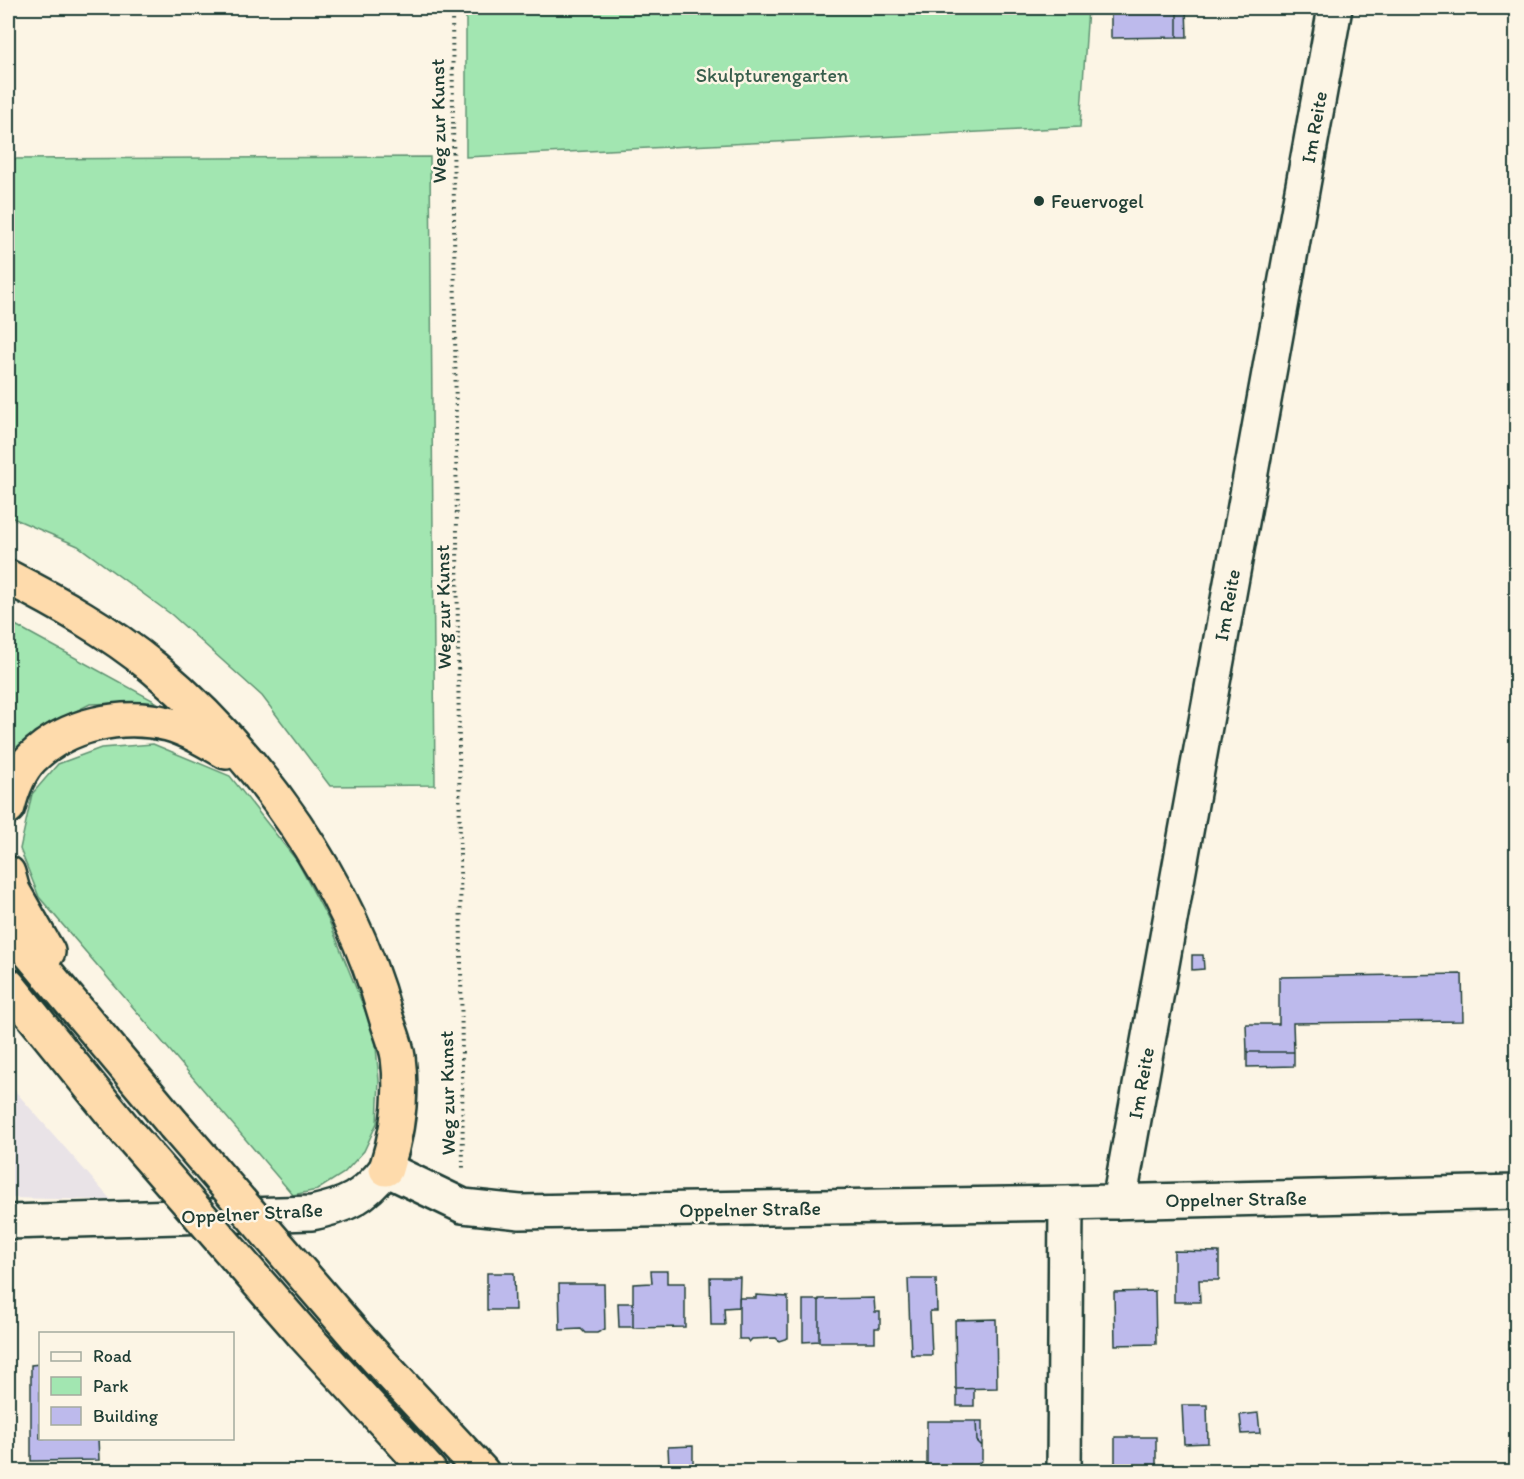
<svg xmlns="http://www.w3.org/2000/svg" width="1524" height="1479" viewBox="0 0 1524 1479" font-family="Itim,sans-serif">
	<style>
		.built { fill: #e9e3e7 }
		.green { fill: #a2e6b1; stroke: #609272; stroke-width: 1.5 }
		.building { fill: #bdbaec; stroke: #1f3d34; stroke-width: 1.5 }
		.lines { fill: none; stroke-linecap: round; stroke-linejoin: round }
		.minor-casing { stroke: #1f3d34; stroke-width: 38 }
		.highway-casing { stroke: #1f3d34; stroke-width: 38 }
		.path { stroke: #1f3d34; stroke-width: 4; stroke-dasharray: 1.5 4.5; stroke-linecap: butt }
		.minor { stroke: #fcf5e5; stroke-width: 33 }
		.highway { stroke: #fedbac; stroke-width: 33 }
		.highway-bridge-casing { stroke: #1f3d34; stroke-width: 38; stroke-linecap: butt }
		.highway-bridge { stroke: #fedbac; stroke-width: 33 }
		.poi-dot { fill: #1f3d34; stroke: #fcf5e5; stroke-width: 2 }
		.labels { text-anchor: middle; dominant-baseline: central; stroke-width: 5; stroke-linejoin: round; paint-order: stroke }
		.park-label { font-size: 20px; fill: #395f4d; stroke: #fcf5e5 }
		.street-label { font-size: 20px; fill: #1f3d34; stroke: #fcf5e5 }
		.poi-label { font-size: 20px; fill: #1f3d34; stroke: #fcf5e5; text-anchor: start }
	</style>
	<rect width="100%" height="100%" fill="#fcf5e5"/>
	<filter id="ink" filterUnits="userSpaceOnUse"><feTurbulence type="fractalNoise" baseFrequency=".0167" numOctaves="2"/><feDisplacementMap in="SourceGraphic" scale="12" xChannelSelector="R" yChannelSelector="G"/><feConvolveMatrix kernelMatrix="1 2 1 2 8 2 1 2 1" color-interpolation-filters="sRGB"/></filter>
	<g filter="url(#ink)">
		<path class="built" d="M8,1083L111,1200L8,1198Z"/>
		<path class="green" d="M466,8H1088L1080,127L466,157Z
			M430,157L435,785L330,786L262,696L172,615L78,546L8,516V159Z
			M8,621L156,702L90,704L34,732L8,761Z
			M153,744L230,776L297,861L329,921L375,1035L379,1081L377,1123L364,1151L344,1173L317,1190L293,1195L39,897L20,849L32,794L58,764L101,748Z"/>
		<path class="building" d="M1111,8H1177V37L1111,38Z
			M1177,8H1186L1187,37H1177Z
			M1192,955H1203L1204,969L1192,970Z
			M1462,974L1463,1021L1293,1023L1294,1052H1247L1246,1024H1279V977Z
			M1247,1052H1294V1066L1247,1067Z
			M1174,1251L1219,1252V1280H1199L1200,1302H1174Z
			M651,1271H667V1283H685V1327L633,1328V1284L652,1283Z
			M487,1273H514L515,1310H487Z
			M710,1277H740L739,1307L724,1308L725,1325H711Z
			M908,1279H936L937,1311H930L932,1355H911Z
			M559,1284H604L605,1329L597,1333H585L581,1329L560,1330Z
			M1155,1291L1156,1344L1115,1345L1114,1292Z
			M756,1295L788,1297V1338L779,1341L776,1338L752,1339L749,1342L747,1339H739V1298H756Z
			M874,1298L875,1312H880V1328H875V1342H819V1299Z
			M803,1300H819V1341L803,1342Z
			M618,1303H633V1327H619Z
			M996,1319L997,1388L956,1389L955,1320Z
			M40,1364V1438H98L99,1460L31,1461V1365Z
			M957,1389H974V1406H957Z
			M1182,1405H1207L1208,1443L1184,1444Z
			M1258,1413L1260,1433L1242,1434L1240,1415Z
			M927,1421H976L977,1441L982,1446V1460L976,1466H927Z
			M976,1421H982V1446L977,1441Z
			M1115,1437H1156V1472H1115Z
			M693,1446V1465L690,1468H669L668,1447Z
			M1005,1465H1026V1472H1005Z
			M669,1468H690V1472H669Z"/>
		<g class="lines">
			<defs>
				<path id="minor" d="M1119,1202L1335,8
					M8,1222L312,1213C348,1205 363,1198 386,1169L463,1206L520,1212L1066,1203L1516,1192
					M1064,1472L1066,1203"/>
				<path id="highway" d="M8,577C59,603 109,631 154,668C259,756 348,881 385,1014C389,1028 396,1043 398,1057C403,1096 398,1132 386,1169
					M8,807C12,791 19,771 32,758C67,724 121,713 168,724C189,730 207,741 226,752
					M8,873L13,891L48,952
					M8,927L174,1125
					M8,985L127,1132
					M304,1335L430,1472
					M355,1335L482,1472"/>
			</defs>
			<use href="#minor" class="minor-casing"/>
			<use href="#highway" class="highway-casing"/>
			<path class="path" d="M452,8L463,1172"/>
			<use href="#minor" class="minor"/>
			<use href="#highway" class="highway"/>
			<defs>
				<path id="highway-bridge" d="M174,1125L355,1335
					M127,1132L304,1335"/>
			</defs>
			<use href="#highway-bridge" class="highway-bridge-casing"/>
			<use href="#highway-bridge" class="highway-bridge"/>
		</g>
	</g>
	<circle class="poi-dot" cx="1039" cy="201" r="6"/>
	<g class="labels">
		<g class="park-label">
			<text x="772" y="75">Skulpturengarten</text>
		</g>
		<g class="street-label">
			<text transform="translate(438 121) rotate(-91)">Weg zur Kunst</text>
			<text transform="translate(1314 127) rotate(-80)">Im Reite</text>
			<text transform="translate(1227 605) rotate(-80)">Im Reite</text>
			<text transform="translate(443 607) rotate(-91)">Weg zur Kunst</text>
			<text transform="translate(1141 1083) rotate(-80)">Im Reite</text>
			<text transform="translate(447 1093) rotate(-91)">Weg zur Kunst</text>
			<text transform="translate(1236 1199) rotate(-1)">Oppelner Straße</text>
			<text transform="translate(750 1209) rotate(-1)">Oppelner Straße</text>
			<text transform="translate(252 1213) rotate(-3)">Oppelner Straße</text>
		</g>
		<g class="poi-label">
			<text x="1051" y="201">Feuervogel</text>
		</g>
	</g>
	<rect width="1524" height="1479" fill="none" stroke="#fcf5e5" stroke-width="30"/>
	<rect x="15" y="15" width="1494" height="1449" fill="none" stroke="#1f3d34" stroke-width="2" filter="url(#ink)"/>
	<rect x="39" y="1332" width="195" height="108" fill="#fcf5e5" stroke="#a4ab9e" stroke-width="1.5"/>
	<rect x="51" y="1352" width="30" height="9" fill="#fcf5e5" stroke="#a4ab9e" stroke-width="1.5"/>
	<text x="93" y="1362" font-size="18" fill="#1f3d34">Road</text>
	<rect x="51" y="1377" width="30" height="18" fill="#a2e6b1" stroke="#a4ab9e" stroke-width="1.5"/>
	<text x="93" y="1392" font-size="18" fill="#1f3d34">Park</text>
	<rect x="51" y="1407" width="30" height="18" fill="#bdbaec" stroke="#a4ab9e" stroke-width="1.5"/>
	<text x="93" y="1422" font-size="18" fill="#1f3d34">Building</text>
</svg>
